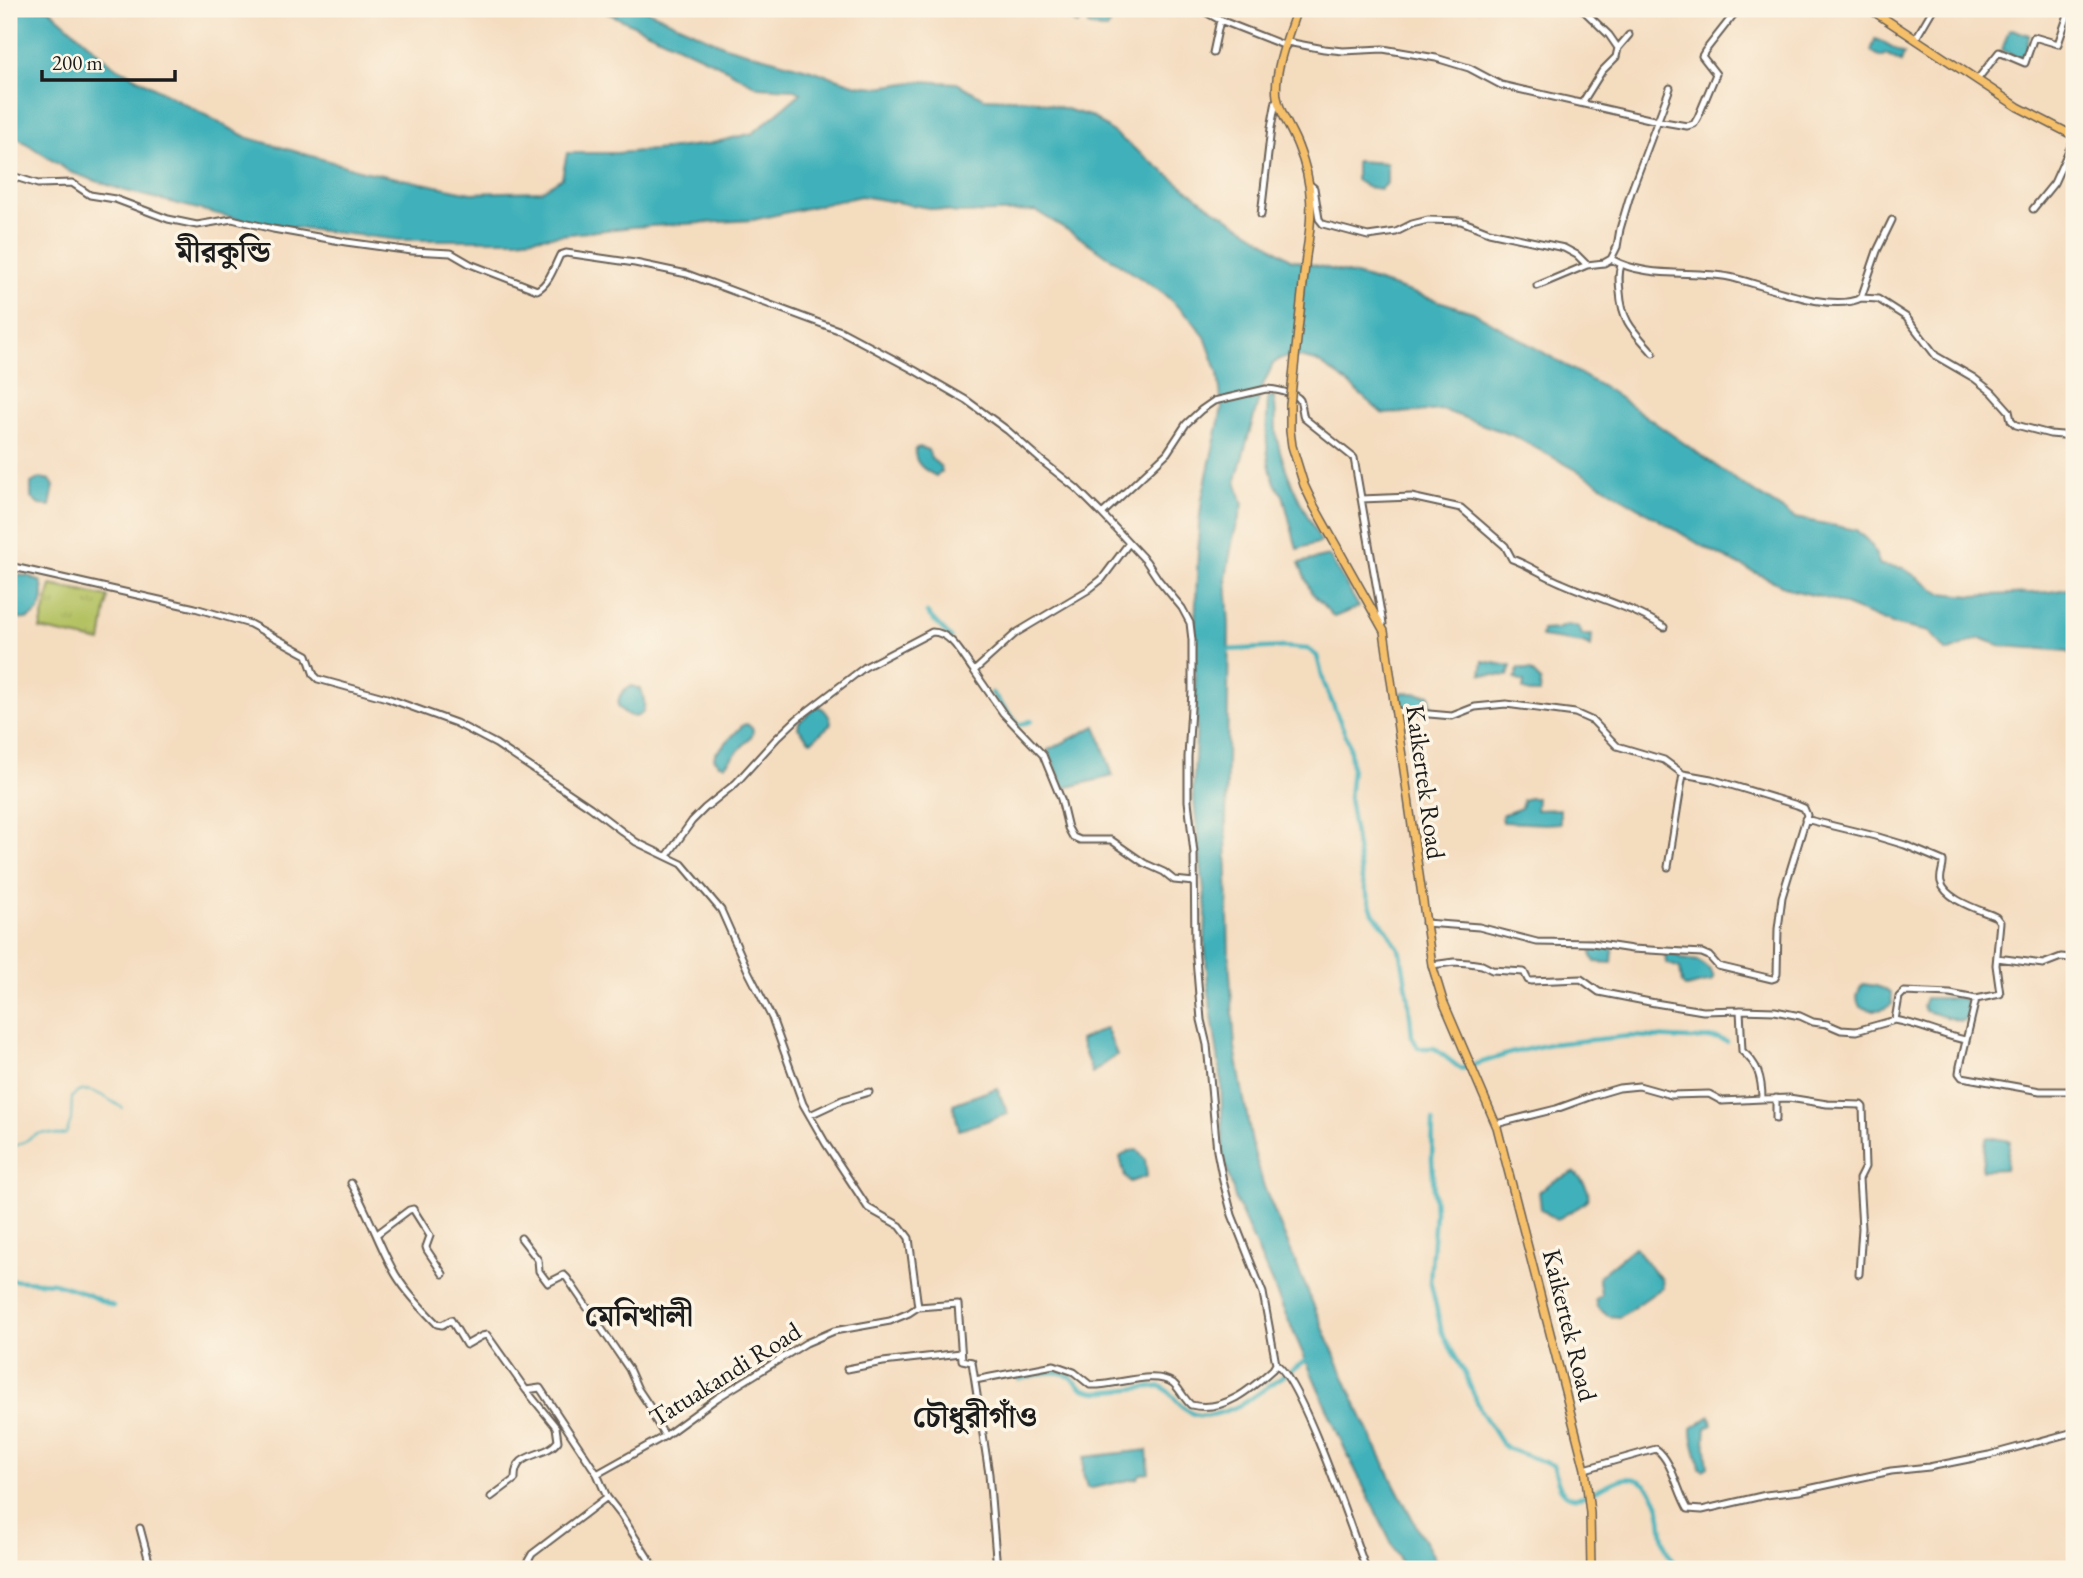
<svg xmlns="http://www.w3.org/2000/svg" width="2083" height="1578" viewBox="0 0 2083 1578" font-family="'EB Garamond','Noto Serif Bengali',serif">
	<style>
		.park { fill: url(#park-tufts); stroke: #686f40; stroke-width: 2 }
		.water { fill: #41b1ba; stroke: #2e666b; stroke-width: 2 }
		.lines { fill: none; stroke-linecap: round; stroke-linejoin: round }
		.stream { stroke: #41b1ba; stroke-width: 2 }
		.canal { stroke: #41b1ba; stroke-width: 4.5 }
		.minor-casing { stroke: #685f55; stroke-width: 9 }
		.major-casing { stroke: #685f55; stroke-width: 10 }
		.minor { stroke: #fff; stroke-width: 5 }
		.major { stroke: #f6c06b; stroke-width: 7 }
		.major-bridge-casing { stroke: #685f55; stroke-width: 10; stroke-linecap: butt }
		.major-bridge { stroke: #f6c06b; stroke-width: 7 }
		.labels { text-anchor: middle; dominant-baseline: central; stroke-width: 7; stroke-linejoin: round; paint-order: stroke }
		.street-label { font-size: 26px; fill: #1c1c1c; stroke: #fcf5e5 }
		.quarter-label { font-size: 30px; font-weight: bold; fill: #1c1c1c; stroke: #fcf5e5 }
	</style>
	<defs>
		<pattern id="park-tufts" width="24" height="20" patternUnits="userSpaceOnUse" patternTransform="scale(1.75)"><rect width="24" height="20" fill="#b5c264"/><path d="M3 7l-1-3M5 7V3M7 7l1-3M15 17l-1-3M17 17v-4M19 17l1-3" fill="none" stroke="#9ba656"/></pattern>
	</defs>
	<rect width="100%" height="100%" fill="#fcf5e5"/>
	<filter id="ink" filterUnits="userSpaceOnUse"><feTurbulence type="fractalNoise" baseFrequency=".0143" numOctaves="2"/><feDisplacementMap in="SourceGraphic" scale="14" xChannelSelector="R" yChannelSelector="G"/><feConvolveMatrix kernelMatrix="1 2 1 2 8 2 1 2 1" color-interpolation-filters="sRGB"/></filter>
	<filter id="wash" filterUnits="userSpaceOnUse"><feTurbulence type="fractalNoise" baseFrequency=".00686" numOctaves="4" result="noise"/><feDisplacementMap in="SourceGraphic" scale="28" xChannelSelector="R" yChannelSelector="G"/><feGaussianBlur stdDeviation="1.57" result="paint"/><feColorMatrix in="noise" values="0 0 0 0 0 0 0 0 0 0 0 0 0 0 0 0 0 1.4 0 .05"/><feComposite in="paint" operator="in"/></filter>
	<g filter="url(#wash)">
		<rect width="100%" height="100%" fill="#f4dcbf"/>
		<path class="park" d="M51,585L108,597L101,642L40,629Z"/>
		<path class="water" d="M9,9H49L111,64L246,137L363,171L471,193L541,191L562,178L567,153H617L666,149L708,144L753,133L801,93L792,89L758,87L717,64L603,11L602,9H644L725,46L811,70L857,85L878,87L920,81L957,83L984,98L1035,100L1093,117L1209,206L1254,234L1290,259L1363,277L1473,312L1610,391L1736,480L1795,518L1856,530L1871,544L1880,565L1903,568L1940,593L1973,596L2049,592L2074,588V660L2068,651L2002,646L1980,638L1947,652L1929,632L1892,624L1833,600L1792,590L1758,574L1704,547L1573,468L1514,436L1443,410L1383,414L1340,377L1316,361L1299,357L1281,358L1273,364L1263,385L1236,480L1243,505L1233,538L1226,578L1229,625L1226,831L1229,958L1235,1047L1241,1083L1253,1148L1264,1187C1319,1316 1369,1449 1441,1569H1404L1344,1447L1236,1201L1223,1155L1221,1076L1209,996L1205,948L1206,909L1193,792L1197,723L1194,654L1199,523L1202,498L1222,408L1218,373L1205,337L1192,320L1164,294L1082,239L1036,211L957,213L861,196L753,220L633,227L516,240H400L254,223L122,190L70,172L9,132Z
			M1055,9H1084C1086,15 1083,20 1078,24L1055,13Z
			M1094,9H1101L1110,16V25L1107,29H1101L1088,25L1089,17Z
			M2012,29L2029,35L2027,48L2022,58H2017L2002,50L2009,30Z
			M1875,39L1885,43L1904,54L1901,62L1886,54L1881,57L1871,51Z
			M1356,161L1387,163V183L1380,189L1367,187L1356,180Z
			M1273,395C1278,410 1274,424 1277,439C1285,476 1304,509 1321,542L1297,549L1283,495C1263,475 1266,425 1268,398Z
			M920,447L928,450L931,458L941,467L942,472L936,476C924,470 912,462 916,448Z
			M40,478L50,480L54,486L50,506L39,505L31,498V483Z
			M1329,556L1359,607L1334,617L1311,592L1299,563Z
			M17,575L29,576L41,582C49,605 33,629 9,615V582L10,579Z
			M1566,625L1579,627L1582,635H1592L1591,647L1583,643L1541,637L1542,630L1557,629Z
			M1483,661L1511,666L1508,676L1481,674Z
			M1518,668L1531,671L1541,681L1540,693H1529L1523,689L1524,682L1515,679Z
			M632,686L640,689C652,711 637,729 618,706C618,696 622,689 632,686Z
			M1402,692L1430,695L1431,709L1397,705L1398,697Z
			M817,706C824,707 831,717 831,724L813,740L810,741L798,728L799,722Z
			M747,724L753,729L752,736L725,765L719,764L714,758L715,754L743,725Z
			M1096,726L1113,776L1064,788L1048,750Z
			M1529,798H1537L1536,810L1560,809V823L1545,824L1503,822L1502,815L1521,808L1523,800Z
			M1593,945L1613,949L1612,963L1595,962L1591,954V947Z
			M1665,953L1676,954L1682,959L1699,961L1711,971L1714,978L1710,982C1701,982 1694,986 1685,987L1682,984L1680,968L1666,963Z
			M1863,984L1876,986L1888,990L1891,993L1892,1004C1882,1012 1872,1011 1860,1007C1855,998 1857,992 1863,984Z
			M1926,998H1962L1966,1001L1968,1016L1965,1020L1960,1021L1925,1011L1923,1006Z
			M1106,1028L1117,1055L1092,1073L1080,1040Z
			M997,1088L1008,1114L959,1130L953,1104Z
			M1988,1137L2010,1141L2006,1169L1983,1170L1982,1166L1986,1139Z
			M1137,1150L1145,1160L1147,1176L1130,1182L1125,1177L1120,1157L1129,1151Z
			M1574,1172C1605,1201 1580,1205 1556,1220L1541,1209L1539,1191L1552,1182Z
			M1634,1247L1638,1250L1652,1270L1662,1279L1663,1287L1620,1317L1608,1316L1597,1307L1595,1299L1601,1295C1601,1288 1598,1282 1599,1276Z
			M1710,1416L1712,1425L1706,1428L1705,1438L1708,1467L1703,1470L1700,1468C1698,1455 1691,1440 1692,1428Z
			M1147,1450L1149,1473L1140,1474L1138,1478L1092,1488H1087L1083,1473L1084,1457Z"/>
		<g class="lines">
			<path class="stream" d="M9,1146C22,1148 30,1134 42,1133C51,1132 57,1137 66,1134L71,1120L72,1097C86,1080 108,1100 123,1108"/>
			<path class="canal" d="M927,613L951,638
				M1224,650L1284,647L1308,649L1317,656L1324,683L1349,743L1352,768L1349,798L1362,880L1373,913L1388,931L1401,954L1408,996L1412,1036L1418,1048H1434L1461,1069L1511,1053L1550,1044L1630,1036L1689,1039L1717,1038L1727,1042
				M992,693L1019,725L1031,721
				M1433,1121L1432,1159L1435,1213L1430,1280L1442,1333L1465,1374L1481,1411L1501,1443L1508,1449L1553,1465C1557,1473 1556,1483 1562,1490C1582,1517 1619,1459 1646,1485C1667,1506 1658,1528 1667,1551C1670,1557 1674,1564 1679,1569
				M9,1280L54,1283L82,1292L113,1306
				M1019,1379C1032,1376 1051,1369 1064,1374C1079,1379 1074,1390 1098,1392L1161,1386C1171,1392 1176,1402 1185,1409C1201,1423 1228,1411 1244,1403L1311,1357"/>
		</g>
	</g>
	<g filter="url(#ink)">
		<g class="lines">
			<defs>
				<path id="minor" d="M942,9L952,10L961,9
					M1200,9L1220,20L1286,46
					M1582,9L1609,35L1618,48L1629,35
					M1916,38L1933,9
					M1287,42L1324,49L1343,51L1383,49L1436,58L1469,68L1501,85L1658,121L1687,126L1694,124L1698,117L1716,74L1702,56L1705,51L1738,9
					M1213,53L1220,20
					M1977,80L1999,52L2025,63L2034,37L2058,44L2070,9
					M1670,88L1631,192L1620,229L1617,247L1611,259C1646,279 1690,270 1729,277C1763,284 1829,314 1861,298L1877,251L1892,220
					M1582,103L1602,71L1616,57L1618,48
					M9,175L38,184L72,183L90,195L115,199L168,219L197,225L232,219L273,229L346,242L412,251L451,253L470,264L537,290C549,284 554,267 560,255L566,253L635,263L687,274L841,331L914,370L966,400L1007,430L1042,461L1076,488L1102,514L1167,453L1186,424L1201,410L1214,401L1266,389C1273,389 1296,393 1300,400C1302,404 1302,412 1304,418L1354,458L1383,624
					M1309,184L1314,188L1319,219L1323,224L1368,236L1396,232L1412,224L1428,220L1461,221L1489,232L1564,248L1577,255L1587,265L1604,263L1611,259
					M2033,209L2054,183L2074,139
					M1261,215L1271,128L1276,101
					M1621,265C1618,274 1619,282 1620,292C1622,323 1634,331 1653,353
					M1537,286L1587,265
					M1861,298L1878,299L1906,317L1936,356L1974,378L1992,392L2009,411L2011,420L2016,425L2050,434L2074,436
					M1361,499L1411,497L1461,508L1505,546L1512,559C1529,565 1544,576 1562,583C1596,598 1632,607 1664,627
					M9,566L195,608L250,624L307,655L314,675L318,679L387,698L456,723L496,744L590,807L636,842L682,864L721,910L748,971L772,1018L803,1104L826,1144L868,1208L900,1226L909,1238L918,1307
					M974,671L1003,713L1043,755L1061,799L1068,828L1073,837L1080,840H1111L1144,863L1164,872L1174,880L1194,882
					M1395,711L1452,716L1475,707L1506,704L1575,713L1593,721L1617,746L1664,760L1683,774L1711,779L1797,805L1804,808L1807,815L1782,897L1778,929L1777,974L1775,978L1772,979L1718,966L1709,956L1702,953L1632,949L1592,943L1537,942L1479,927L1425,923
					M1805,819L1875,836L1905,845L1943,861C1944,868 1939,875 1941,882C1945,900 1981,910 1996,917L2000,922L1996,965L2000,994L1976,999
					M667,856L692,821L705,808L736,783L777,738L797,719L865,667L932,632C952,632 963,657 974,671L1016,633L1088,590L1102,579L1129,543
					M1668,867L1683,774
					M1997,958L2043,964L2061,957L2071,958
					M1432,965L1454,962L1469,963L1482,965L1492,970L1524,972L1528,980L1531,981L1581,979L1599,992L1655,1003L1703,1011L1740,1010
					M1895,1020C1919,1024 1941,1035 1965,1040
					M1762,1099L1789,1098L1827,1104L1861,1105L1863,1107L1865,1167L1859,1179L1862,1228L1859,1274
					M810,1115L842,1100L869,1092
					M1776,1119V1098
					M1496,1124L1556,1109L1592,1096L1619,1088L1639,1086L1671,1095L1709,1094L1722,1101L1762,1099C1762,1078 1758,1064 1742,1051L1740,1010L1775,1011L1800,1016L1813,1022L1827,1024L1841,1030L1856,1031L1895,1020L1899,997L1904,992L1950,994L1976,999L1960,1066L1959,1073L1962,1077L2040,1091H2074
					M351,1183C367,1210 377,1240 392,1268C402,1288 421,1308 437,1324L442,1325L451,1320L466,1345L482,1336L487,1335L526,1390L540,1388L597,1474L607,1497L532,1554L528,1561L532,1569
					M377,1234L409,1210L413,1209L430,1236L426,1247L427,1250L443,1274
					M521,1238L538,1260L539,1271L548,1283L564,1275L567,1278L629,1369L638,1389L650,1407L653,1416L665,1436
					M918,1307L958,1304L962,1360L972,1362L989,1474L997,1569
					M1276,1364C1301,1379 1353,1534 1366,1569
					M847,1369L883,1362L961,1353
					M975,1380L1054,1365L1074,1372L1090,1385C1114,1387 1153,1369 1173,1383C1180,1389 1184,1399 1191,1405C1224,1413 1251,1389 1273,1369L1276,1364L1263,1293L1232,1215L1223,1181L1217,1151L1207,1045L1201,1020L1195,946L1194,853L1188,801V757L1192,691V640L1190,623L1182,608L1158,579L1146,561L1102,514
					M1585,1469L1656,1449C1672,1460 1678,1493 1688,1509L1702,1510L1766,1495L1799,1491L1891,1471L1929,1467L1989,1455L2074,1432
					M597,1474L665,1436L717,1398L806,1343L834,1331L890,1321L909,1313L918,1307
					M491,1497L515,1479C514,1450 545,1459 558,1441L556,1427L526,1390
					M607,1497L621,1515L655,1569
					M140,1528L151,1569
					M981,1569L997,1567"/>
				<path id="major" d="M1297,9C1289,33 1273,72 1277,97C1280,114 1292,130 1298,146C1314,185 1313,216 1306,256
					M1870,9L2018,107L2074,136
					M1290,405V431L1292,446L1304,485L1314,506L1384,631L1432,965L1443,1001L1497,1127L1585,1469L1590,1513L1591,1569"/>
			</defs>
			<use href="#minor" class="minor-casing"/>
			<use href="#major" class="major-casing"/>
			<use href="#minor" class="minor"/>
			<use href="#major" class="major"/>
			<defs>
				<path id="major-bridge" d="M1290,405L1306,256"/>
			</defs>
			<use href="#major-bridge" class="major-bridge-casing"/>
			<use href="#major-bridge" class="major-bridge"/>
		</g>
	</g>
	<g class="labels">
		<g class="street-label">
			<text transform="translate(1426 782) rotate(82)">Kaikertek Road</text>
			<text transform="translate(1570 1325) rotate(76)">Kaikertek Road</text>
			<text transform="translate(725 1374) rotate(-32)">Tatuakandi Road</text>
		</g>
		<g class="quarter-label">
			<text x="223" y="251">মীরকুন্ডি</text>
			<text x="639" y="1315">মেনিখালী</text>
			<text x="975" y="1416">চৌধুরীগাঁও</text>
		</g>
	</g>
	<rect width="2083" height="1578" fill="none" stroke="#fcf5e5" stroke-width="35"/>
	<path d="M42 70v10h133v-10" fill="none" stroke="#1c1c1c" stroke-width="3.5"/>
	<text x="52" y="70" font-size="21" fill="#1c1c1c" stroke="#fcf5e5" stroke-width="5" paint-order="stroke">200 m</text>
</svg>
